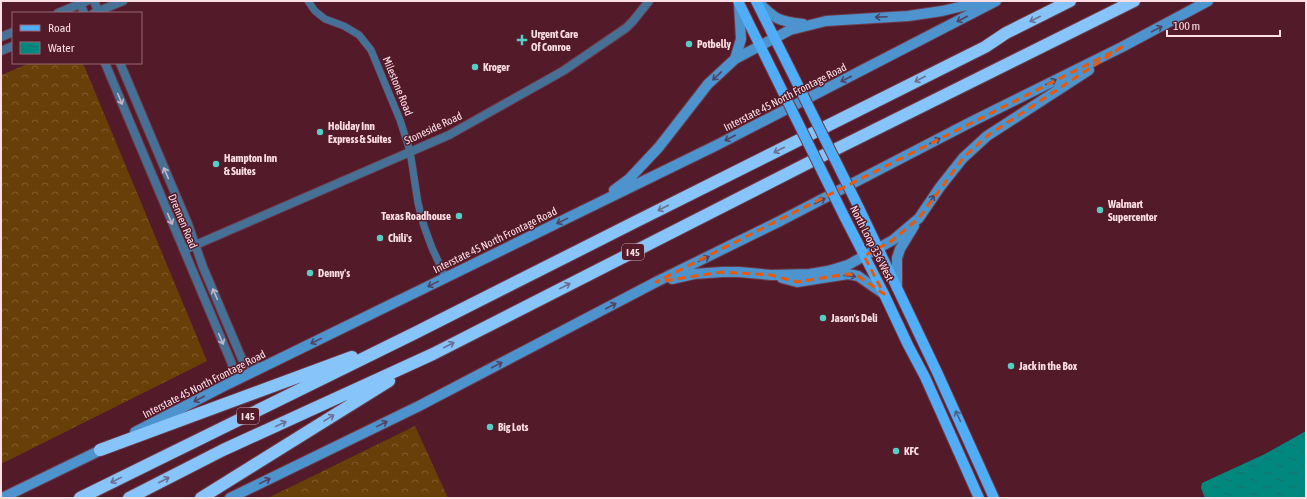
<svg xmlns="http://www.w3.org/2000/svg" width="1307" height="499" viewBox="0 0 1307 499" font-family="'Asap Condensed',sans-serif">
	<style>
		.forest { fill: url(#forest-crowns) }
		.water { fill: url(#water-ripples) }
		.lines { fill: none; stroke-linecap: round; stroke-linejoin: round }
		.minor-casing { stroke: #6e3a48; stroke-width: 8 }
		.tertiary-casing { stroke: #6e3a48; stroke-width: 10 }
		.secondary-casing { stroke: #6e3a48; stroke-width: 12 }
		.primary-casing { stroke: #6e3a48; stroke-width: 12 }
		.motorway-casing { stroke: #6e3a48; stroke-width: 14 }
		.minor { stroke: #467095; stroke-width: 7 }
		.tertiary { stroke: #467095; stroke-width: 8 }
		.secondary { stroke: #4d93cd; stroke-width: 10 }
		.primary { stroke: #51adf8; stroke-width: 10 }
		.motorway { stroke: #87c4f9; stroke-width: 12 }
		.primary-bridge-casing { stroke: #6e3a48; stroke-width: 12; stroke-linecap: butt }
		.primary-bridge { stroke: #51adf8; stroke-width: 10 }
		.oneway { stroke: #514463 }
		.oneway2 { stroke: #6d6f92 }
		.oneway3 { stroke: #beb8c9 }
		.oneway4 { stroke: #525c87 }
		.marked { fill: none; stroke: #e8590c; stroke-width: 3; stroke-dasharray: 8 5; stroke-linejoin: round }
		.poi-dot { fill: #57cec1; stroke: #531a2a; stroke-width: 1.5 }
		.labels { text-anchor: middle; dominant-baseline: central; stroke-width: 3; stroke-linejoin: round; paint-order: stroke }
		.shield { fill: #531a2a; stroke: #cba4ad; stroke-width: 1 }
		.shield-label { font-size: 10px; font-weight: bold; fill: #fedfe5 }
		.poi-label { font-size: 11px; font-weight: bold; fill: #fedfe5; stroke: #531a2a; text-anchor: start }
		.street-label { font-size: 11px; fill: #fedfe5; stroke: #531a2a }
	</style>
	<defs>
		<pattern id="forest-crowns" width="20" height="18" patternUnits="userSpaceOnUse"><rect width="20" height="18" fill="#693f09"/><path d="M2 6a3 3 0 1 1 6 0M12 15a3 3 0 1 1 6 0" fill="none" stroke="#805a2d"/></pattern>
		<pattern id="water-ripples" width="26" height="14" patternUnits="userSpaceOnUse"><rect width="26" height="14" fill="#00887e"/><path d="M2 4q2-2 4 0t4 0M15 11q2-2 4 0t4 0" fill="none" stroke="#1b706a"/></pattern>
	</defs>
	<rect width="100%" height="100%" fill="#531a2a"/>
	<path class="forest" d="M30,63H83L207,361L1,464V75Z
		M415,426L448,498H268Z"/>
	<path class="water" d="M1306,431V498H1205L1201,488L1202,483L1265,454Z"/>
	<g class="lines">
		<defs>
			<path id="minor" d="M308,1L315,11L325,19L344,26L359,35L371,50L400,120L410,151L418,203L424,226L432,248L446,278"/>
			<path id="tertiary" d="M79,1L84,13
				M94,1L99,13
				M58,13L87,1
				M94,13L123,1
				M1,37L13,32
				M1,51L13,46
				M105,63L232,364V375L224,386
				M120,63L188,224L203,267L242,359L250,366L263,367
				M184,250L449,135L563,71L626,28L633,21L649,1"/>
			<path id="secondary" d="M757,1C775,19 777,21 803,24
				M735,59L741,39L739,4
				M614,190L629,179L659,147L708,84L735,59L790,30L826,21L908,16L942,11L985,1
				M782,278L797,282L848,274L858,276L884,294
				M672,279L694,274L722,272H739L771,275L810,274L828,271L848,265L893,240L919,218L940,187L963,158L987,136L1089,70
				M897,288V258L900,249L914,226
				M135,432L224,386L717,145L996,1
				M2,498L107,447
				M230,498L419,406L656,282L780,221L971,122L1122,47L1208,1"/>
			<path id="primary" d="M738,1L774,74
				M756,1L790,69
				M859,208L937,372L994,498
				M845,218L884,294L908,345L925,377L979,498"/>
			<path id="motorway" d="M100,450L352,357
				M80,498L415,333L633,223L985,47L1006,33L1070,1
				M129,498L223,450L433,354L814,160L1134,1
				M201,498L389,381"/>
		</defs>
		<use href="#minor" class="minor-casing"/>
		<use href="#tertiary" class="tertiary-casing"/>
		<use href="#secondary" class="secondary-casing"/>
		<use href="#primary" class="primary-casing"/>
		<use href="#motorway" class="motorway-casing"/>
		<use href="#minor" class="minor"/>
		<use href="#tertiary" class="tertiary"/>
		<use href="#secondary" class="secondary"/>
		<use href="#primary" class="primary"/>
		<use href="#motorway" class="motorway"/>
		<defs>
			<path id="primary-bridge" d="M790,69L859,208
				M774,74L845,218"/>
		</defs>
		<use href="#primary-bridge" class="primary-bridge-casing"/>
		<use href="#primary-bridge" class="primary-bridge"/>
	</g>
	<defs><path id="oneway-shaft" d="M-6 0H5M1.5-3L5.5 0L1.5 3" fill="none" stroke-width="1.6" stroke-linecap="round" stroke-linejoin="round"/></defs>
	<g class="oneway">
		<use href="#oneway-shaft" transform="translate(881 17) rotate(178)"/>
		<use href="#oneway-shaft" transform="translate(962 19) rotate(153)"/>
		<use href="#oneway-shaft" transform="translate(1157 29) rotate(-28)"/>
		<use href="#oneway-shaft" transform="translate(717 76) rotate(136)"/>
		<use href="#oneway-shaft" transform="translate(846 79) rotate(153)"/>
		<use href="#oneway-shaft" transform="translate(1051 82) rotate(-26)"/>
		<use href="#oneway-shaft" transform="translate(730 138) rotate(153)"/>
		<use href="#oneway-shaft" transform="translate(935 141) rotate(-27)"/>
		<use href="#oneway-shaft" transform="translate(931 200) rotate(-56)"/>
		<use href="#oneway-shaft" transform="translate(820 201) rotate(-27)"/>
		<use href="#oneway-shaft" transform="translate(562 221) rotate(154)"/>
		<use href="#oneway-shaft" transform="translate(704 259) rotate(-26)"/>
		<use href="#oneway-shaft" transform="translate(850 276) rotate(5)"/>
		<use href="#oneway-shaft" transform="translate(433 284) rotate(154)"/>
		<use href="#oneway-shaft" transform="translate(611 306) rotate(-28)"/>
		<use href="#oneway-shaft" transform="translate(316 341) rotate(154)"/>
		<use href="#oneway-shaft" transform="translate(497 365) rotate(-28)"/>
		<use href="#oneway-shaft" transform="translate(199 399) rotate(152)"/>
		<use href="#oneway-shaft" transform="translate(382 424) rotate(-26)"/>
		<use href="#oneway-shaft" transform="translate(265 481) rotate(-26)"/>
	</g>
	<g class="oneway2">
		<use href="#oneway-shaft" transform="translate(1035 19) rotate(153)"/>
		<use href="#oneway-shaft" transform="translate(920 79) rotate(153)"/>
		<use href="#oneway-shaft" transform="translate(779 150) rotate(153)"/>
		<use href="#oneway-shaft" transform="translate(663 208) rotate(153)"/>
		<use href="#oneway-shaft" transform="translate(565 286) rotate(-27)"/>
		<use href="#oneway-shaft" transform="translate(449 345) rotate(-27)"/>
		<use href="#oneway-shaft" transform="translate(329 418) rotate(-32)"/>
		<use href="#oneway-shaft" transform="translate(281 424) rotate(-25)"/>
		<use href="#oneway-shaft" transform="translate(116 480) rotate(154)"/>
		<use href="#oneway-shaft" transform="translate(164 480) rotate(-27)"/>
	</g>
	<g class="oneway3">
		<use href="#oneway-shaft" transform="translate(120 99) rotate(67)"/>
		<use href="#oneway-shaft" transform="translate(166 173) rotate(-113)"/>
		<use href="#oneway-shaft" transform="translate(170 219) rotate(67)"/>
		<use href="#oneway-shaft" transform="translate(215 294) rotate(-113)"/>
		<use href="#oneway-shaft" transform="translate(221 339) rotate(67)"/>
	</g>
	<use class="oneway4" href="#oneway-shaft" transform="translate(958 416) rotate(-115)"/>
	<path class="marked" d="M1122,47L987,136L963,158L919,218L893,240L864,256L884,294L858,276L848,274L797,282L771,275L722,272L656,282Z"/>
	<g class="poi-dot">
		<path d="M520 34h4v4h4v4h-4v4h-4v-4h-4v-4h4z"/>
		<circle cx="689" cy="44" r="4"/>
		<circle cx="475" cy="67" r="4"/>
		<circle cx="320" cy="132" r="4"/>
		<circle cx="216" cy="164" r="4"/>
		<circle cx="1100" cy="210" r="4"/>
		<circle cx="459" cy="216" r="4"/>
		<circle cx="380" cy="238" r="4"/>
		<circle cx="310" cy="273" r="4"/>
		<circle cx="823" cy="318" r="4"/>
		<circle cx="1011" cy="366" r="4"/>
		<circle cx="490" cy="427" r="4"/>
		<circle cx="896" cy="451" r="4"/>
	</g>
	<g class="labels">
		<g class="shield">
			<rect x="622" y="244" width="22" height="16" rx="3"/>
			<rect x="237" y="408" width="22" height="16" rx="3"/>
		</g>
		<g class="shield-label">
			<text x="633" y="252">I 45</text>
			<text x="248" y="416">I 45</text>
		</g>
		<g class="poi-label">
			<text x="531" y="34">Urgent Care<tspan x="531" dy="13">Of Conroe</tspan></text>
			<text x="697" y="44">Potbelly</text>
			<text x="483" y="67">Kroger</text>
			<text x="328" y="126">Holiday Inn<tspan x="328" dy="13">Express &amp; Suites</tspan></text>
			<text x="224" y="158">Hampton Inn<tspan x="224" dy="13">&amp; Suites</tspan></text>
			<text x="1108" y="204">Walmart<tspan x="1108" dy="13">Supercenter</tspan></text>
			<text x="451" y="216" text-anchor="end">Texas Roadhouse</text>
			<text x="388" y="238">Chili's</text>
			<text x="318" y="273">Denny's</text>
			<text x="831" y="318">Jason's Deli</text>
			<text x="1019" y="366">Jack in the Box</text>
			<text x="498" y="427">Big Lots</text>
			<text x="904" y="451">KFC</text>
		</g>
		<g class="street-label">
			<text transform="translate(398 86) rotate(68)">Milestone Road</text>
			<text transform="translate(785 97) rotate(-27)">Interstate 45 North Frontage Road</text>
			<text transform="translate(433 128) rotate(-25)">Stoneside Road</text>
			<text transform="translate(183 221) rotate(67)">Drennen Road</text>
			<text transform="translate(495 240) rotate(-26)">Interstate 45 North Frontage Road</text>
			<text transform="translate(872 243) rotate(63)">North Loop 336 West</text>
			<text transform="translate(204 384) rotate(-27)">Interstate 45 North Frontage Road</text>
		</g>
	</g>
	<rect width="1307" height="499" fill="none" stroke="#fedfe5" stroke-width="4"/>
	<rect x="12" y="12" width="130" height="52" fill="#531a2a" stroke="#976975"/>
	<rect x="20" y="25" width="20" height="6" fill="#51adf8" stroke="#976975"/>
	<text x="48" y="32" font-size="12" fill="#fedfe5">Road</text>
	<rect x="20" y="42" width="20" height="12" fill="url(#water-ripples)" stroke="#976975"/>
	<text x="48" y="52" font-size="12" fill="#fedfe5">Water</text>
	<path d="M1167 30v6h113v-6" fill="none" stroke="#fedfe5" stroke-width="2"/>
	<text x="1173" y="30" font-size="12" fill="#fedfe5" stroke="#531a2a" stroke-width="3" paint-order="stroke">100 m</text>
</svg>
